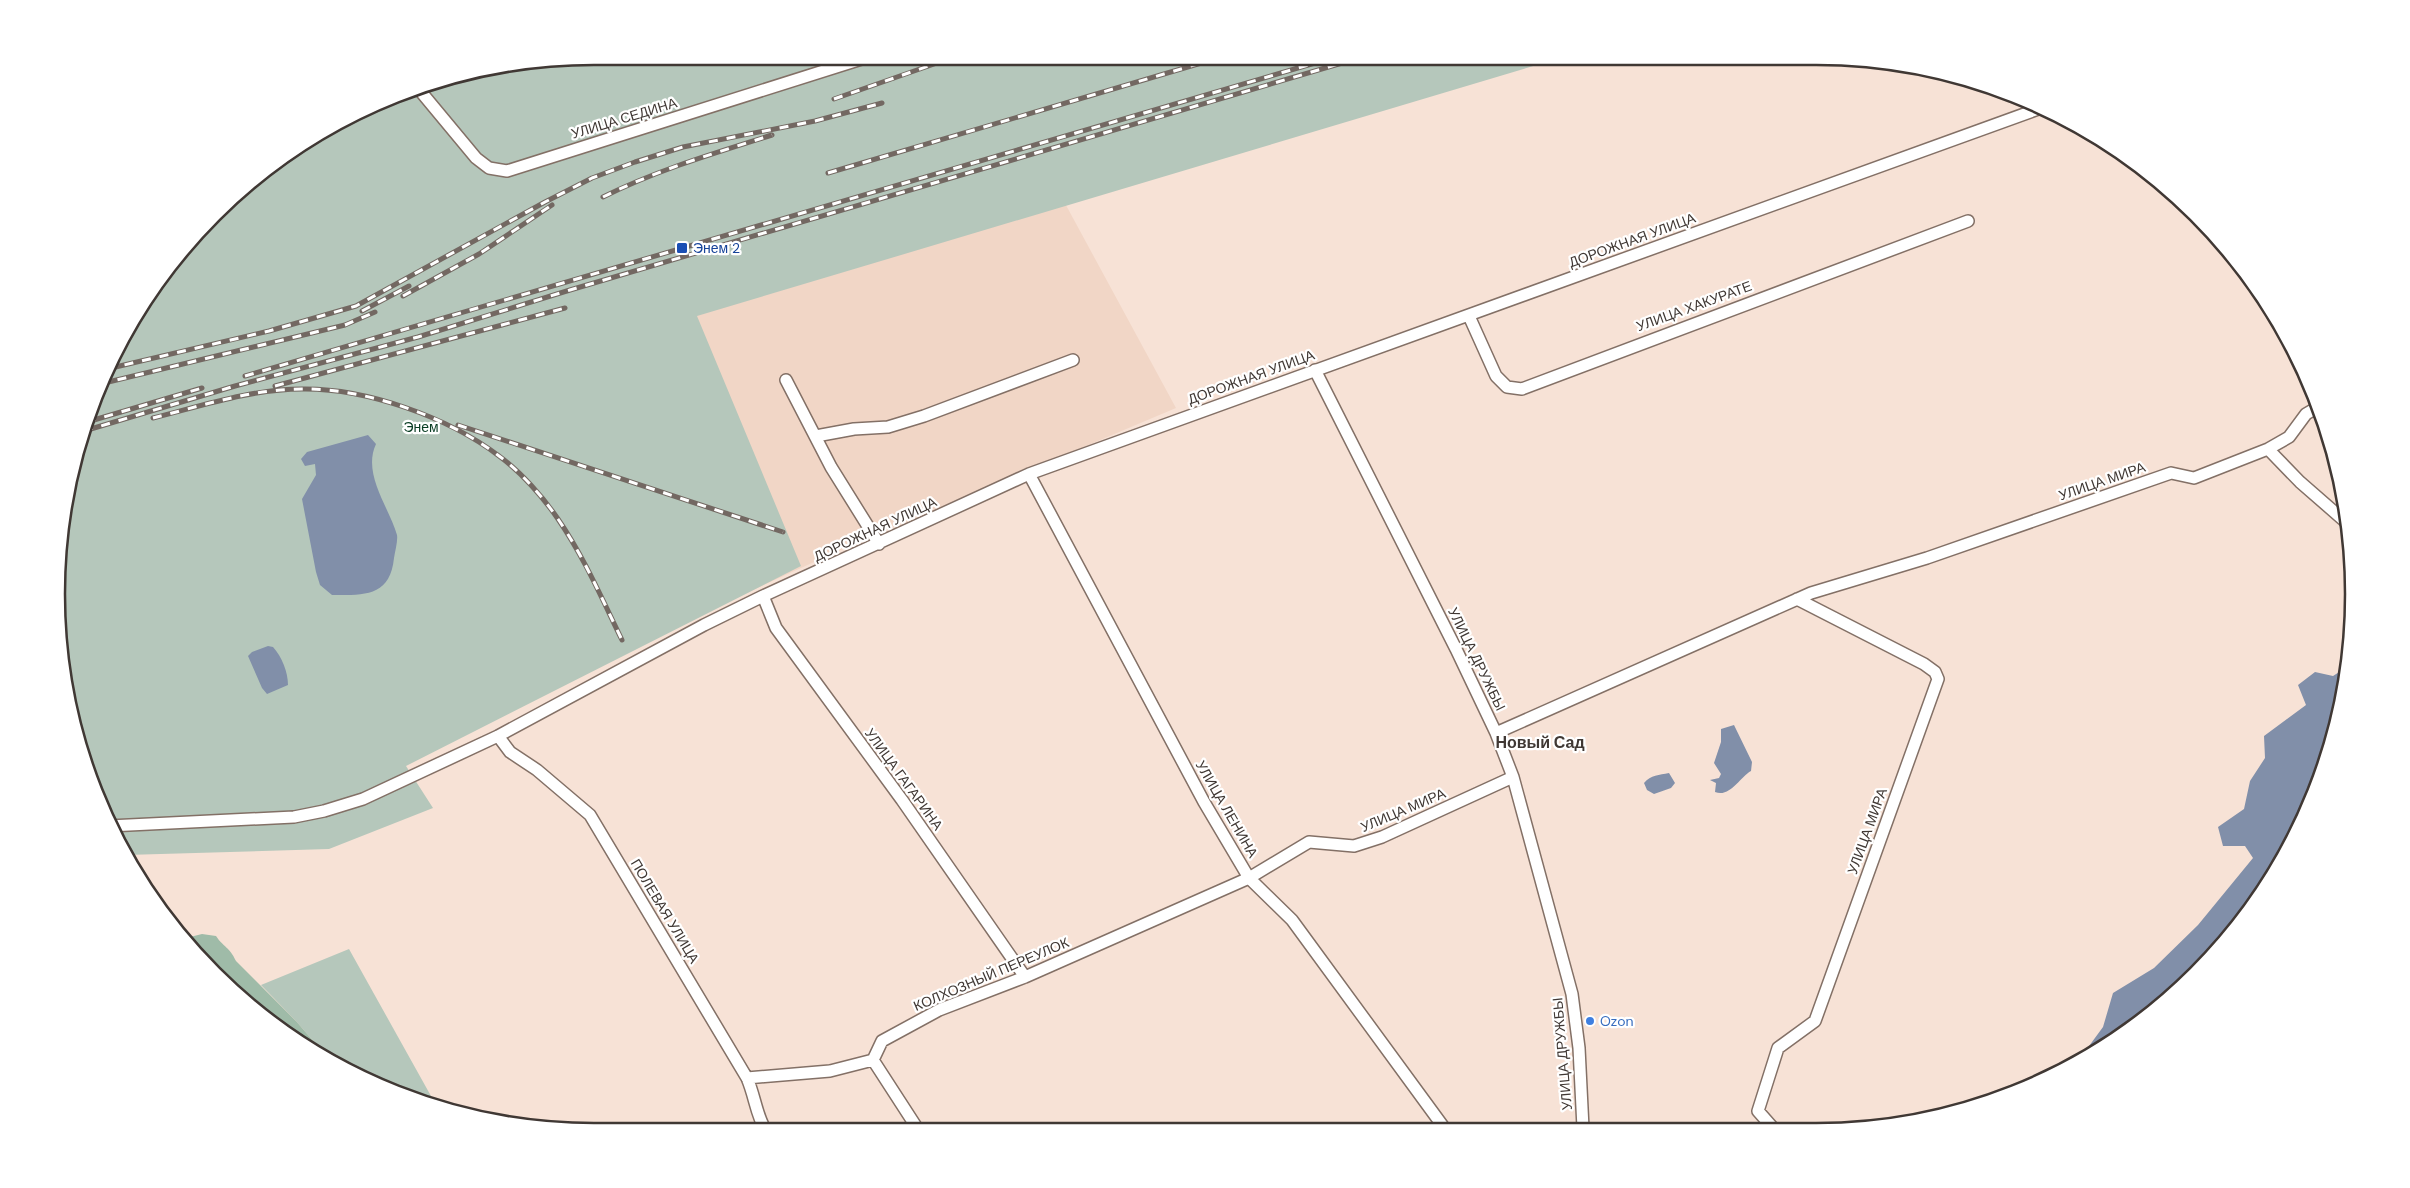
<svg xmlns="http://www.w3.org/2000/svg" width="2410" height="1188" viewBox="0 0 2410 1188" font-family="'DM Sans',sans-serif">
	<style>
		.built { fill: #f1d6c6 }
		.green { fill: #b5c7bb }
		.forest { fill: #9fbba8 }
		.water { fill: #818fa9 }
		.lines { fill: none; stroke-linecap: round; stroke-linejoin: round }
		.minor-casing { stroke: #837066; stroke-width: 14 }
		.minor { stroke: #fff; stroke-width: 11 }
		.rail-casing { stroke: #736862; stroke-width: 5 }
		.rail { stroke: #fff; stroke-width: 3; stroke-dasharray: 9; stroke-linecap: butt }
		.transit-dot { fill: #1a4fb4; stroke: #fff; stroke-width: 2 }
		.shop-dot { fill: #3f7fe0; stroke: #fff; stroke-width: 2 }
		.labels { text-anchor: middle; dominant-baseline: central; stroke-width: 4.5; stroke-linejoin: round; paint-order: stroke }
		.street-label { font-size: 14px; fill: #403834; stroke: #fff }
		.transit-label { font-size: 14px; fill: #164399; stroke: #fff; text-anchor: start }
		.park-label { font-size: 14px; fill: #093d23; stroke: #fff }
		.shop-label { font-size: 14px; fill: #366cbe; stroke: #fff; text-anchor: start }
		.quarter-label { font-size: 16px; font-weight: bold; fill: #403834; stroke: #fff }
		.rim { fill: none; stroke: #403834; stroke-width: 2.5 }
	</style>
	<rect width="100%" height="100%" fill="#f7e2d6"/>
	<path class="built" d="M1048,172L1176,408L847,547L510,701L97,388Z"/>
	<path class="green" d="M594,56H1567L697,316L801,566L406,766L433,808L329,849L126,855L112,832L85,767L61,664L56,594L67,489L97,388L128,325L190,240L266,168L325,128L421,85L489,67Z
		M349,949L436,1105L388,1091L328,1058L296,1021L261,985Z"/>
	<path class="forest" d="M202,934L216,936C224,948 229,946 236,961L296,1021L328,1058C272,1029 224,986 182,939Z"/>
	<path class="water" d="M368,435L376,444C362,474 389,507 397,535C398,541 395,551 394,558C390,597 364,595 332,595L320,585L316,572L302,499L316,475L315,464L305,466L301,459L307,452Z
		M268,646L273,647C282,657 288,672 288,685L267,694L262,688L248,656L252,652Z
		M2347,667L2343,699L2313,800L2243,921L2144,1020L2081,1057L2103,1027L2113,993L2154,968L2198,925L2253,858L2245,846H2223L2218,827L2244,809L2250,781L2265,758L2264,736L2306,705L2298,685L2315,672L2333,676Z
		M1734,725L1752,762L1751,771C1740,777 1730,798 1715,792L1716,783L1710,780L1719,778L1721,774L1714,763L1721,742V729Z
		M1669,773L1675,783L1671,788L1654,794L1647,790L1644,783C1651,775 1659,775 1669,773Z"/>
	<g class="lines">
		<defs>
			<path id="minor" d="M417,87L476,158L489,168L507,171L871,56
				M1469,316L1496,376L1507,387L1522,389L1968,221
				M1315,370L1456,649L1496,733L1513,777L1572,994L1579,1048L1583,1128
				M786,380L831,467L879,544
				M816,436L854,429L888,427L924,416L1073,360
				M2268,449L2300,482L2347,523
				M1029,474L1204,802L1249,878L1292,920L1445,1129
				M763,596L776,628L902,800L1025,977
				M1496,733L1811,593L1927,558L2171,473L2194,478L2268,449L2289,437L2306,414L2318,407
				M498,736L510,752L537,770L590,815L747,1078C755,1096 756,1115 766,1131
				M109,826L294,817L324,811L363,799L498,736L704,625L763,596L1029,474L2041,108
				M873,1060L919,1131
				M747,1078L830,1071L873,1060L882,1041L939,1010L1025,977L1249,878L1309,842L1354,846L1382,837L1513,777
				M1773,1128L1758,1111L1778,1048L1815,1021L1938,679L1935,672L1924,664L1797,599"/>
		</defs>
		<use href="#minor" class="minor-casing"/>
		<use href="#minor" class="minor"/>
		<defs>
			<path id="rail" d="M834,99L957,56
				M828,173L1225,56
				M603,197C657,170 715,153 772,135
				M403,296L479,254L552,205
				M362,311L409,286
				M107,369L269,331L356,306L545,202L592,178L635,162L683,147L815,121L882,103
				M245,376L1339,56
				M100,384L345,325L375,312
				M275,386L565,308
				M153,418C201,406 252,389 302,389C366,388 448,417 499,456C521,472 543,497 558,519C584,557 602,599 622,640
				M87,422L202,388
				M458,425L783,532
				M84,431L235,386L418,337L570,290L1366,56"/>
		</defs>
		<use href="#rail" class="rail-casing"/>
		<use href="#rail" class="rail"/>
	</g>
	<rect class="transit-dot" x="676" y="242" width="12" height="12" rx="2.5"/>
	<circle class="shop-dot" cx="1590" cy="1021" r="5"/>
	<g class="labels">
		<g class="street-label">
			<text transform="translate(624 118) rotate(-17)">УЛИЦА СЕДИНА</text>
			<text transform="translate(1632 240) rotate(-20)">ДОРОЖНАЯ УЛИЦА</text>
			<text transform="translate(1694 306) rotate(-20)">УЛИЦА ХАКУРАТЕ</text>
			<text transform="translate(1251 377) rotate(-20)">ДОРОЖНАЯ УЛИЦА</text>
			<text transform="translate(2102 481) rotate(-19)">УЛИЦА МИРА</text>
			<text transform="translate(875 529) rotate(-25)">ДОРОЖНАЯ УЛИЦА</text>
			<text transform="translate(1477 659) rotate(64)">УЛИЦА ДРУЖБЫ</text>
			<text transform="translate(904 779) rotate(54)">УЛИЦА ГАГАРИНА</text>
			<text transform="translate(1227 809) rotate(60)">УЛИЦА ЛЕНИНА</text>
			<text transform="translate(1403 810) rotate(-23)">УЛИЦА МИРА</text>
			<text transform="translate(1867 831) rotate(-70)">УЛИЦА МИРА</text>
			<text transform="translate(665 911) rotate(59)">ПОЛЕВАЯ УЛИЦА</text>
			<text transform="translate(991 974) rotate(-23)">КОЛХОЗНЫЙ ПЕРЕУЛОК</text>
			<text transform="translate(1562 1054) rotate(-95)">УЛИЦА ДРУЖБЫ</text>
		</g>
		<g class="transit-label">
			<text x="693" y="248">Энем 2</text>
		</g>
		<g class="park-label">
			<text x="421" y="427">Энем</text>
		</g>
		<g class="shop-label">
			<text x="1600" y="1021">Ozon</text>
		</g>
		<g class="quarter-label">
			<text x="1540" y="742">Новый Сад</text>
		</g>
	</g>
	<path d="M0 0H2410V1188H0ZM594 65H1816A529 529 0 0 1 2345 594V594A529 529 0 0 1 1816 1123H594A529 529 0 0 1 65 594V594A529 529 0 0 1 594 65Z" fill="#fff" fill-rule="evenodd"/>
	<path class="rim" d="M594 65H1816A529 529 0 0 1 2345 594V594A529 529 0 0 1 1816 1123H594A529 529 0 0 1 65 594V594A529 529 0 0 1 594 65Z"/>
</svg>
